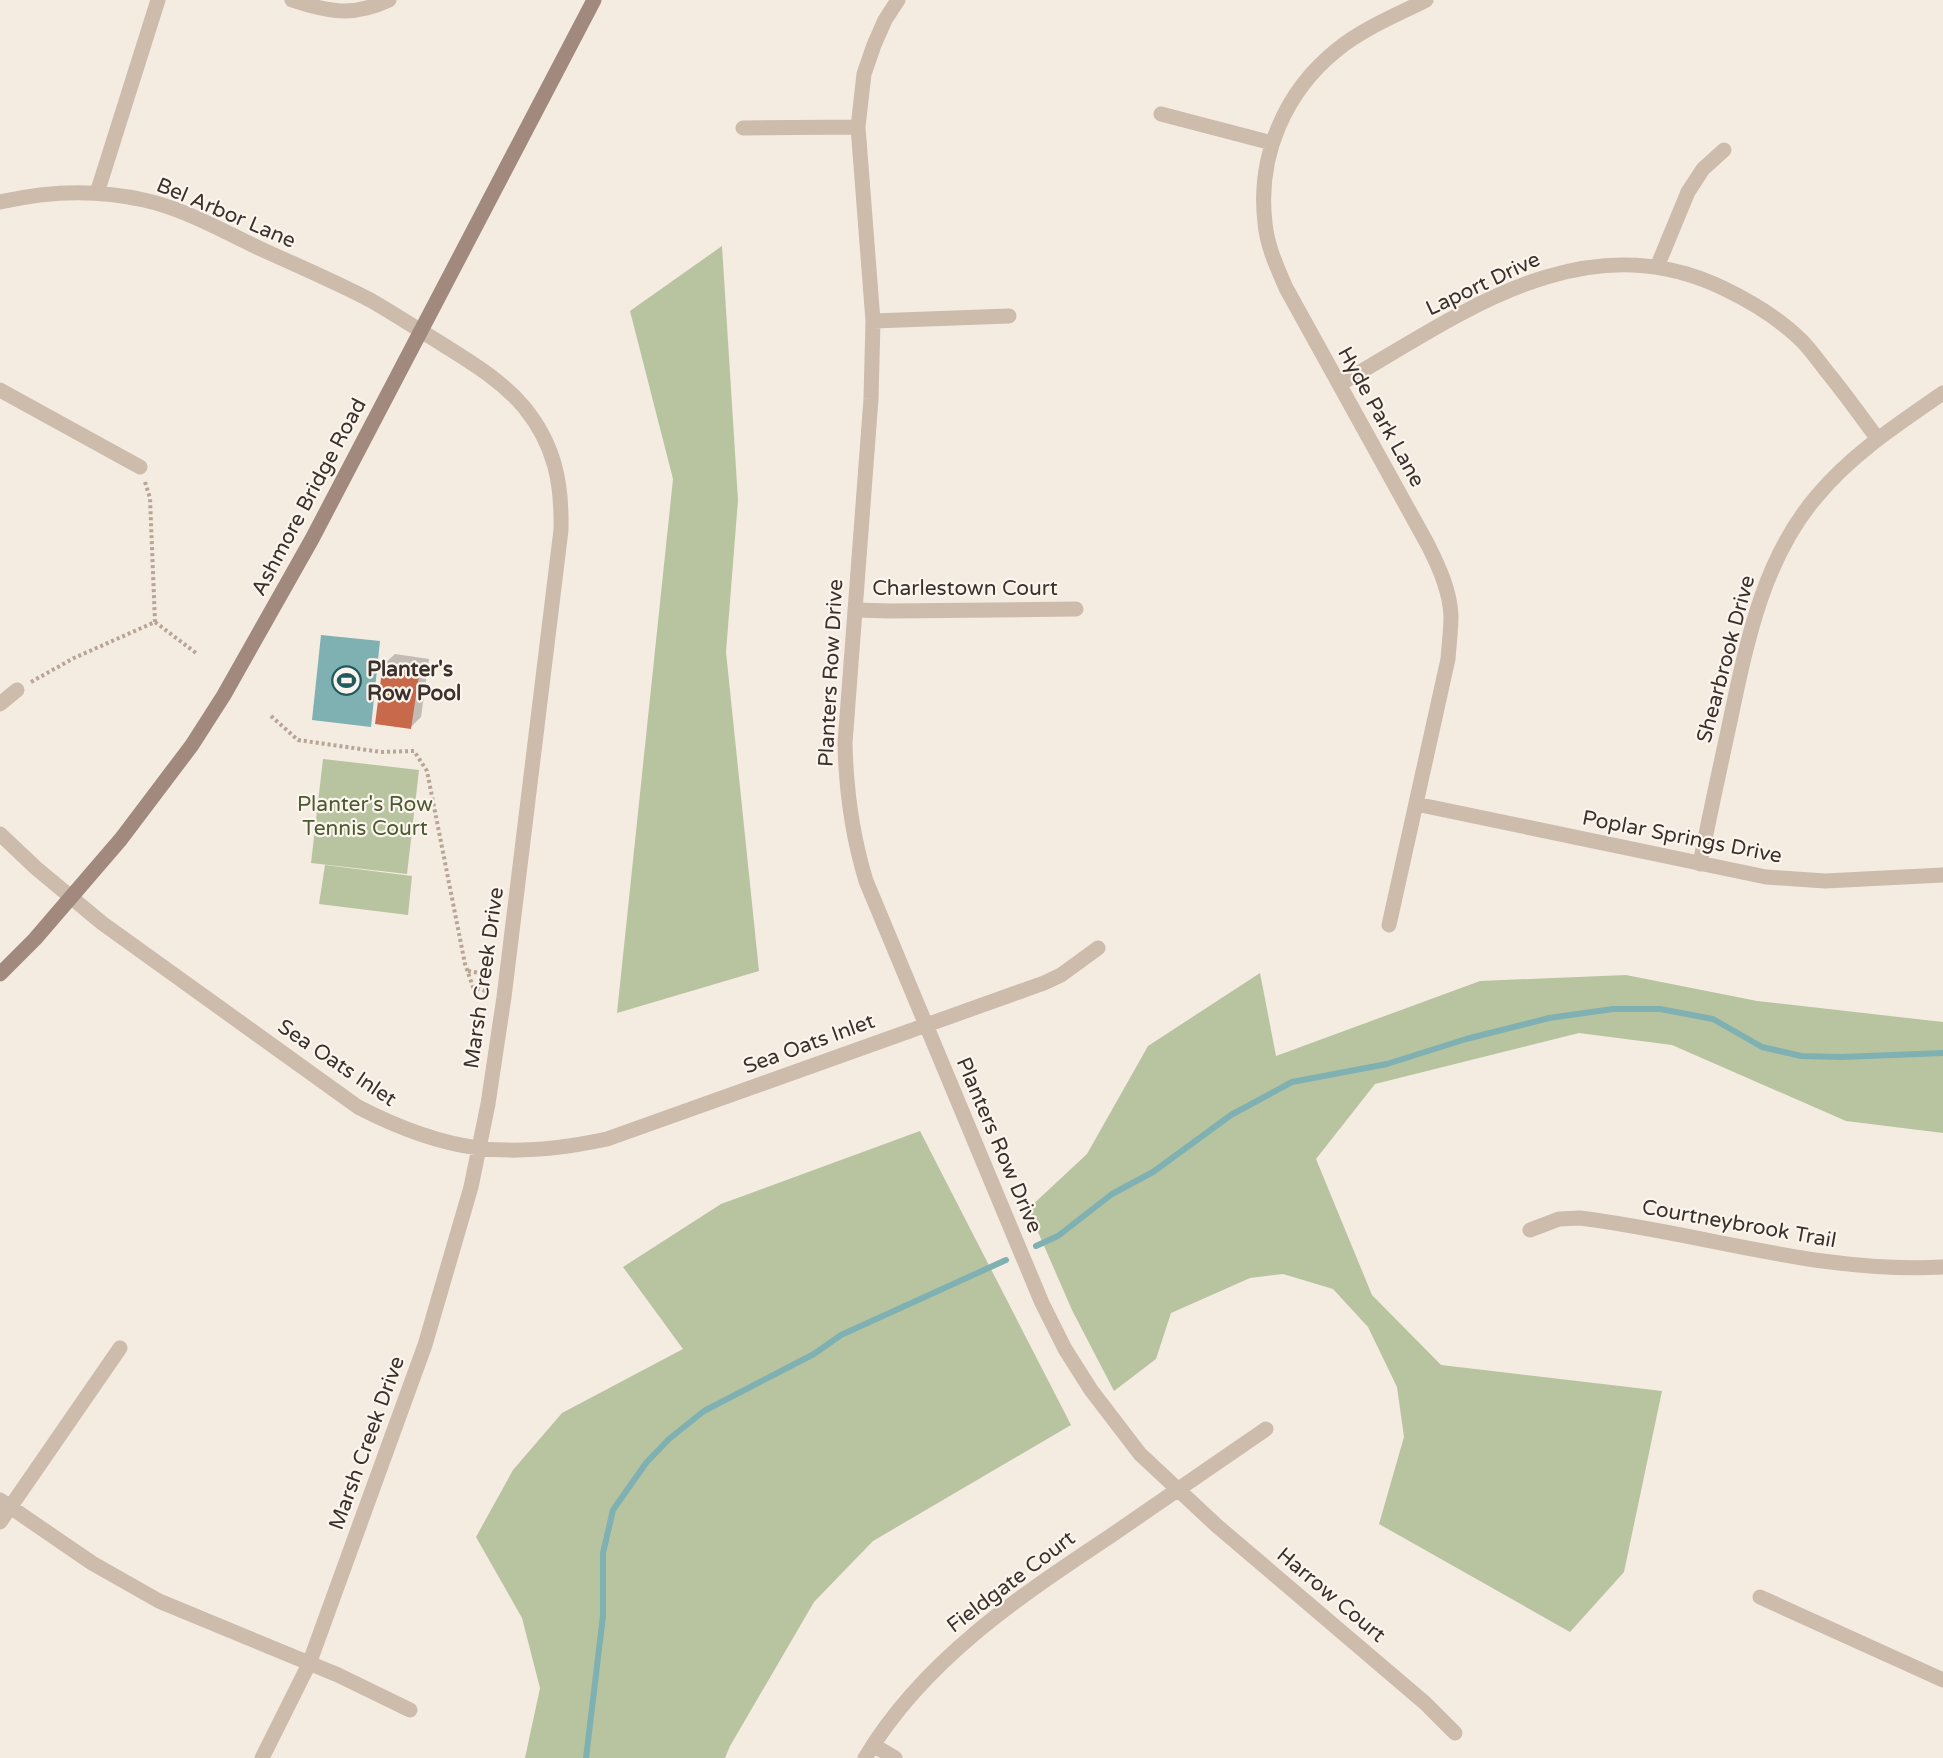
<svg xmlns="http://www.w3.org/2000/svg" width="1943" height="1758" viewBox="0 0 1943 1758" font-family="'Varela Round',sans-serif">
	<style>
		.green { fill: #b8c4a0 }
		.water { fill: #7fb0b2 }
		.shadow { fill: #0003 }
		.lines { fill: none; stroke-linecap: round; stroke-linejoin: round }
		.stream { stroke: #7fb0b2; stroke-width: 6 }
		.building { fill: #c8694b }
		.path { stroke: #b9a596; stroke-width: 4; stroke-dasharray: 3 3; stroke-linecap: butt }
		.street { stroke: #cdbbac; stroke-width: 15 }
		.secondary { stroke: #a18a7d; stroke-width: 15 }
		.labels { text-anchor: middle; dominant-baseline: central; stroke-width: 4.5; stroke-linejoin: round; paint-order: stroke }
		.street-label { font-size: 21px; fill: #3b302b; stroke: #fbf5ee }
		.poi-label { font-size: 21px; font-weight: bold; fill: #3b302b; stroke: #fbf5ee; text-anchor: start }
		.park-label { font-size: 21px; fill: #4a5a2e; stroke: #fbf5ee }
	</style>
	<rect width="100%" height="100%" fill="#f4ebe1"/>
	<path class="green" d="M722,246L738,500L726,652L759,971L617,1013L673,479L630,311Z
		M323,759L419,770L407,874L311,863Z
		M325,865L412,876L408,915L319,904Z
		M1260,973L1276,1056L1480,981L1626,975L1757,1001L1943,1022V1133L1846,1121L1672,1045L1579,1033L1375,1084L1316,1159L1372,1295L1441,1365L1662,1391L1624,1572L1570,1632L1379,1524L1404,1437L1397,1387L1368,1327L1333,1289L1283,1274L1250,1278L1171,1313L1156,1359L1114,1391L1072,1310L1028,1209L1087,1154L1148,1046Z
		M920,1131L1071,1425L873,1541L814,1602L730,1746L725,1758H525L540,1688L522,1618L476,1537L513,1470L562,1413L683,1349L623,1267L721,1204Z"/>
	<path class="water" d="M321,635L380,641L371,727L312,720Z"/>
	<path class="shadow" d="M395,654L429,659L421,717L411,727L384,664Z"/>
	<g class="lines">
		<path class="stream" d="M1036,1246L1058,1236L1112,1194L1153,1172L1231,1115L1292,1082L1387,1064L1466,1039L1549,1018L1613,1009H1660L1713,1019L1762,1047L1801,1056L1842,1057L1943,1053
			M586,1758L603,1616V1553L613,1510L646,1463L669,1439L704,1411L814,1354L841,1335L1006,1260"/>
	</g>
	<path class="building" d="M383,663L420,669L411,729L375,724Z"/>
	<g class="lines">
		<path class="path" d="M145,482L150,498L155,622
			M31,682L74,658L155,622L196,653
			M271,716L298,740L381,752L414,751L427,771L465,964L473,987L488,992
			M468,971L491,975"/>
		<path class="street" d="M292,0C328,12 353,17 389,0
			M898,0L885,20L874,45L864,74L858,127L873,321L871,399L845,743C846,791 852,835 866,881L1042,1303L1065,1349L1091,1390L1140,1454L1216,1525L1425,1703L1455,1733
			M1161,114L1272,143
			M743,128L858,127
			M97,193L158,0
			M0,202C47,191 96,189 144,200C185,209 223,231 261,249C298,266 336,282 372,301C396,315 419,330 442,344C472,363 501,380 524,407C555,445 562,483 561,530L504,997L488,1104L471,1187L425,1345L309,1664L262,1758
			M1657,267L1688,192L1703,169L1724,150
			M873,321L1009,316
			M1340,384C1458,316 1582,220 1723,288C1752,302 1779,318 1802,341C1811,350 1819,362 1828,373C1845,394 1861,416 1877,438
			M0,390L140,467
			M855,610L891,611L1076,609
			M0,704L17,690
			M1416,804L1766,877L1825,881L1943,875
			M0,834L36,868L102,923L358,1107C447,1153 509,1160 607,1139L1044,983L1061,975L1098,948
			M1700,864C1709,818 1719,772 1729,726C1746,646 1762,560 1817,496C1852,454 1898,424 1943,393
			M1389,925L1448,659C1449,645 1451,630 1451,616C1450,591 1439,567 1428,545L1286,288C1277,267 1267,246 1265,223C1257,156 1285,91 1338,49C1364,28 1397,15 1426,0
			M1530,1230L1559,1219L1580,1218C1702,1233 1819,1274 1943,1267
			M0,1500L92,1563L159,1601L338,1675L410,1710
			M0,1522L120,1348
			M1760,1597L1943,1680
			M873,1745L895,1758
			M865,1758C923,1661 1017,1598 1109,1537C1161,1501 1214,1465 1266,1429"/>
		<path class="secondary" d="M0,974L35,939L121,839L192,745L224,695L312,539L594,0"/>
	</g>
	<defs>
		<symbol id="stadium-ring" viewBox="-11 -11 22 22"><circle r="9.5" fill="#fbf5ee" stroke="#1f5a5e" stroke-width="1.5"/><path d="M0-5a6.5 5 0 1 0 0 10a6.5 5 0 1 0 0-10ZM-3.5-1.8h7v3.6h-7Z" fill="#1f5a5e"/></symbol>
	</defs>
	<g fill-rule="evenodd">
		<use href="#stadium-ring" x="330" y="664" width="33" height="33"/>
	</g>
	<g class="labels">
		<g class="street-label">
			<text transform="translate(226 213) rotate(23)">Bel Arbor Lane</text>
			<text transform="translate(1483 284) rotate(-25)">Laport Drive</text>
			<text transform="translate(1381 417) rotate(61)">Hyde Park Lane</text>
			<text transform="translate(309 497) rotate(-62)">Ashmore Bridge Road</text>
			<text x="965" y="588">Charlestown Court</text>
			<text transform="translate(1726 659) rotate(-75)">Shearbrook Drive</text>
			<text transform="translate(831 673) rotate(-87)">Planters Row Drive</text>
			<text transform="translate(1682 837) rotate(11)">Poplar Springs Drive</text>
			<text transform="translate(484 978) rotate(-82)">Marsh Creek Drive</text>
			<text transform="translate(809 1044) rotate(-20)">Sea Oats Inlet</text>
			<text transform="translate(337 1063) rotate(34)">Sea Oats Inlet</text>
			<text transform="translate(999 1145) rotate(67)">Planters Row Drive</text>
			<text transform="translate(1739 1224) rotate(10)">Courtneybrook Trail</text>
			<text transform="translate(367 1443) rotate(-70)">Marsh Creek Drive</text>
			<text transform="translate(1011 1582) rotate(-37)">Fieldgate Court</text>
			<text transform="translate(1331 1595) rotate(40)">Harrow Court</text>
		</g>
		<g class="poi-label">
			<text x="367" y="669">Planter's<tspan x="367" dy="24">Row Pool</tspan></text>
		</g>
		<g class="park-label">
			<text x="365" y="804">Planter's Row<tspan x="365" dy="24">Tennis Court</tspan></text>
		</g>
	</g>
</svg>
